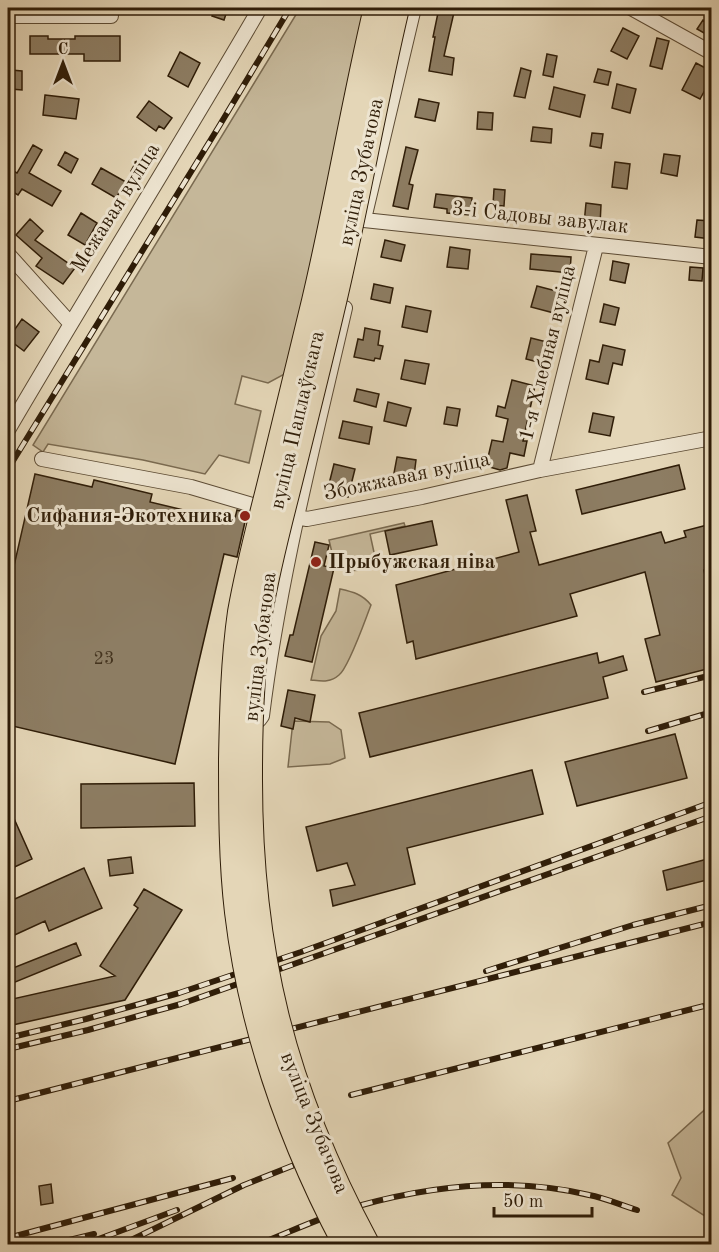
<svg xmlns="http://www.w3.org/2000/svg" width="719" height="1252" viewBox="0 0 719 1252" font-family="'Old Standard TT',serif">
	<style>
		.green { fill: #c5b799; stroke: #7a6a50; stroke-width: 1.5 }
		.building { fill: #8d7d63; stroke: #2f1d08; stroke-width: 1.5 }
		.lines { fill: none; stroke-linecap: round; stroke-linejoin: round }
		.street-casing { stroke: #5c4b34; stroke-width: 16 }
		.street { stroke: #ede4d0; stroke-width: 14 }
		.rail-casing { stroke: #2f1d08; stroke-width: 6 }
		.rail { stroke: #ede4d0; stroke-width: 4; stroke-dasharray: 11; stroke-linecap: butt }
		.highway-bridge-casing { stroke: #2f1d08; stroke-width: 26; stroke-linecap: butt }
		.highway-bridge { stroke: #e4d6b7; stroke-width: 24 }
		.poi-dot { fill: #8f2418; stroke: #ede4d0; stroke-width: 2 }
		.labels { text-anchor: middle; dominant-baseline: central; stroke-width: 6; stroke-linejoin: round; paint-order: stroke }
		.number-label { font-size: 18px; fill: #46351f }
		.street-label { font-size: 21px; fill: #2f1d08; stroke: #ede4d0 }
		.poi-label { font-size: 21px; font-weight: bold; fill: #2f1d08; stroke: #ede4d0; text-anchor: end }
	</style>
	<rect width="100%" height="100%" fill="#e4d6b7"/>
	<filter id="stains"><feTurbulence type="fractalNoise" baseFrequency=".00333" numOctaves="4"/><feColorMatrix values="0 0 0 0 .2 0 0 0 0 .09 0 0 0 0 .02 0 0 0 .5 -.17"/></filter>
	<radialGradient id="worn" r=".72"><stop offset=".6" stop-color="#630" stop-opacity="0"/><stop offset="1" stop-color="#630" stop-opacity=".3"/></radialGradient>
	<path class="green" d="M300,8H394L316,357L268,383L242,376L235,404L261,411L249,463L219,455L205,474L143,460L48,444L43,452L33,445Z
		M404,523L405,526L370,534L375,557C368,570 360,572 345,570L333,557L329,540Z
		M340,589C353,592 362,594 371,605C365,620 349,667 339,675C330,683 321,681 311,680L321,636L336,611Z
		M293,721L329,722L341,730L345,758L330,764L288,767Z
		M711,1104V1220L672,1195L681,1178L668,1143Z"/>
	<path class="building" d="M215,8H228L224,20L212,16Z
		M439,8H455L444,56L454,58L452,75L429,71L435,37H433Z
		M703,20L711,25V37L697,29Z
		M623,28L639,36L627,59L611,51Z
		M30,36H48V39H75V36H120V61H84V54H30Z
		M657,38L669,41L662,69L650,66Z
		M180,52L200,63L188,87L168,76Z
		M547,54L557,56L553,77L543,75Z
		M696,63L711,71V79L700,99L682,90Z
		M521,68L531,71L525,98L514,96Z
		M598,69L611,72L608,85L594,82Z
		M11,70L22,71V90L11,89Z
		M617,84L636,89L630,113L612,108Z
		M554,87L585,95L580,117L549,109Z
		M45,95L79,99L76,119L43,115Z
		M419,99L439,103L435,121L415,117Z
		M149,101L172,118L164,129L159,126L156,131L137,117Z
		M478,112L493,113L492,130L477,129Z
		M533,127L552,129L551,143L531,141Z
		M592,133L603,134L601,148L590,146Z
		M33,145L42,150L29,173L61,191L52,206L22,189L18,195L8,189V168L17,173Z
		M406,147L418,150L409,184L413,185L408,209L393,206Z
		M65,152L78,159L71,173L58,165Z
		M664,154L680,156L677,176L661,173Z
		M137,160L148,167L141,178L131,171Z
		M615,162L630,164L627,189L612,187Z
		M101,168L126,182L116,198L92,184Z
		M494,189L505,190L504,206L493,205Z
		M436,194L472,198L470,215L447,213V209L434,207Z
		M586,203L601,205L600,225L584,224Z
		M81,213L97,223L85,245L68,235Z
		M30,219L43,231L35,240L75,268L63,284L36,266L42,258L16,235Z
		M697,220L711,221V239L695,237Z
		M385,240L405,245L401,261L381,257Z
		M450,247L470,250L468,269L447,267Z
		M531,254L571,257L570,273L530,269Z
		M613,261L629,264L625,283L610,280Z
		M690,267L703,268L702,281L689,280Z
		M374,284L393,288L390,303L371,299Z
		M537,286L560,292L554,313L531,307Z
		M604,304L619,308L615,325L600,322Z
		M406,306L431,311L427,332L402,327Z
		M22,319L39,332L24,351L8,339Z
		M365,328L380,331L378,345L383,346L380,359L375,358L374,361L354,357L358,339L363,340Z
		M531,338L547,342L542,363L526,359Z
		M603,345L625,350L622,365L613,363L608,384L586,379L590,360L599,362Z
		M405,360L429,364L425,384L401,379Z
		M512,380L535,386L523,441H527L524,456L510,453L507,468L500,470L486,466L492,440L503,442L508,419L496,416L498,406L505,408Z
		M357,389L379,394L376,407L354,401Z
		M388,402L411,408L406,426L384,421Z
		M447,407L460,409L457,426L444,424Z
		M593,413L614,417L610,436L589,432Z
		M343,421L372,427L369,444L339,438Z
		M397,457L416,460L414,476L394,473Z
		M334,464L355,469L348,497L327,492Z
		M679,465L685,489L582,514L576,490Z
		M35,474L92,487L94,480L152,494L150,502L234,522L237,510L247,513L237,557L224,554L175,764L8,725V592Z
		M527,495L536,531L530,532L539,565L661,532L665,543L686,537L684,531L711,524V568L704,570L711,608V668L656,682L645,639L660,635L645,572L570,594L577,616L416,659L413,641L407,643L396,585L519,552L506,500Z
		M432,521L437,545L390,555L385,531Z
		M315,542L329,545L324,566L334,568L312,662L285,656L290,635H293Z
		M597,653L599,663L623,656L627,670L603,677L608,698L370,757L359,713Z
		M288,690L315,695L310,722L295,718L293,729L281,726Z
		M675,734L687,778L577,806L565,762Z
		M532,770L543,814L407,848L415,884L333,906L330,890L355,885L347,863L317,871L306,827Z
		M194,783L195,826L81,828V784Z
		M8,805L32,859L8,870Z
		M131,857L133,873L110,876L108,860Z
		M711,858V879L667,890L663,871Z
		M84,868L102,908L49,931L45,921L8,938V902Z
		M144,889L182,910L125,1000L8,1026V1000L115,976L100,966L138,908L134,905Z
		M76,943L81,955L8,985V970Z
		M51,1184L53,1203L41,1205L39,1186Z"/>
	<g class="lines">
		<defs>
			<path id="street" d="M631,8L712,53
				M8,16H111
				M364,219L414,8
				M364,220L712,257
				M8,254L70,323
				M8,430C91,288 178,149 260,8
				M42,459L191,487L269,510
				M540,470L596,246
				M290,516L307,519L422,497L540,470L712,438
				M259,720L262,716C279,578 314,443 345,308"/>
		</defs>
		<use href="#street" class="street-casing"/>
		<use href="#street" class="street"/>
		<defs>
			<path id="rail" d="M8,469L218,128L290,8
				M644,692L712,675
				M648,731L712,712
				M486,971L633,925L712,905
				M8,1038L86,1019L179,993L301,952L712,802
				M8,1049L88,1030L181,1004L712,816
				M351,1095L712,1004
				M8,1101L712,922
				M8,1193H11
				M8,1238L233,1178
				M53,1244L94,1234
				M85,1244L177,1210
				M123,1244L244,1185L312,1158
				M259,1244C292,1231 324,1216 358,1206C433,1185 513,1177 589,1195C605,1198 621,1205 637,1210"/>
		</defs>
		<use href="#rail" class="rail-casing"/>
		<use href="#rail" class="rail"/>
		<defs>
			<path id="highway-bridge" d="M345,1244C290,1140 251,1029 237,912C231,861 231,810 231,759C232,710 233,661 240,612C247,573 257,533 267,494C283,430 298,366 314,301C337,204 353,105 376,8
				M367,1244C283,1087 249,950 250,772C250,719 252,665 260,613C267,573 277,533 287,494C303,430 319,366 334,302C357,204 374,105 397,8"/>
		</defs>
		<use href="#highway-bridge" class="highway-bridge-casing"/>
		<use href="#highway-bridge" class="highway-bridge"/>
	</g>
	<g class="poi-dot">
		<circle cx="245" cy="516" r="6"/>
		<circle cx="316" cy="562" r="6"/>
	</g>
	<g class="labels">
		<g class="number-label">
			<text x="104" y="659">23</text>
		</g>
		<g class="street-label">
			<text transform="translate(362 172) rotate(-78)">вуліца Зубачова</text>
			<text transform="translate(116 208) rotate(-58)">Межавая вуліца</text>
			<text transform="translate(540 218) rotate(6)">3-і Садовы завулак</text>
			<text transform="translate(548 353) rotate(-76)">1-я Хлебная вуліца</text>
			<text transform="translate(298 420) rotate(-77)">вуліца Паплаўскага</text>
			<text transform="translate(407 477) rotate(-12)">Збожжавая вуліца</text>
			<text transform="translate(261 647) rotate(-83)">вуліца Зубачова</text>
			<text transform="translate(314 1123) rotate(68)">вуліца Зубачова</text>
		</g>
		<g class="poi-label">
			<text x="233" y="516">Сифания-Экотехника</text>
			<text x="328" y="562" text-anchor="start">Прыбужская ніва</text>
		</g>
	</g>
	<rect width="719" height="1252" fill="none" stroke="#e4d6b7" stroke-width="30"/>
	<rect x="9" y="9" width="701" height="1234" fill="none" stroke="#2f1d08" stroke-width="3"/>
	<rect x="15" y="15" width="689" height="1222" fill="none" stroke="#2f1d08" stroke-width="1.5"/>
	<g transform="translate(63 63)" stroke="#ede4d0" stroke-width="4.5" paint-order="stroke">
	<path d="M0-4.5L10 22L0 15L-10 22Z" fill="#2f1d08"/>
	<text y="-9" font-size="16" font-weight="bold" text-anchor="middle" fill="#2f1d08">С</text>
	</g>
	<path d="M494 1207v9h98v-9" fill="none" stroke="#2f1d08" stroke-width="3"/>
	<text x="503" y="1207" font-size="18" fill="#2f1d08" stroke="#ede4d0" stroke-width="4.5" paint-order="stroke">50 m</text>
	<rect width="100%" height="100%" filter="url(#stains)"/>
	<rect width="100%" height="100%" fill="url(#worn)"/>
</svg>
